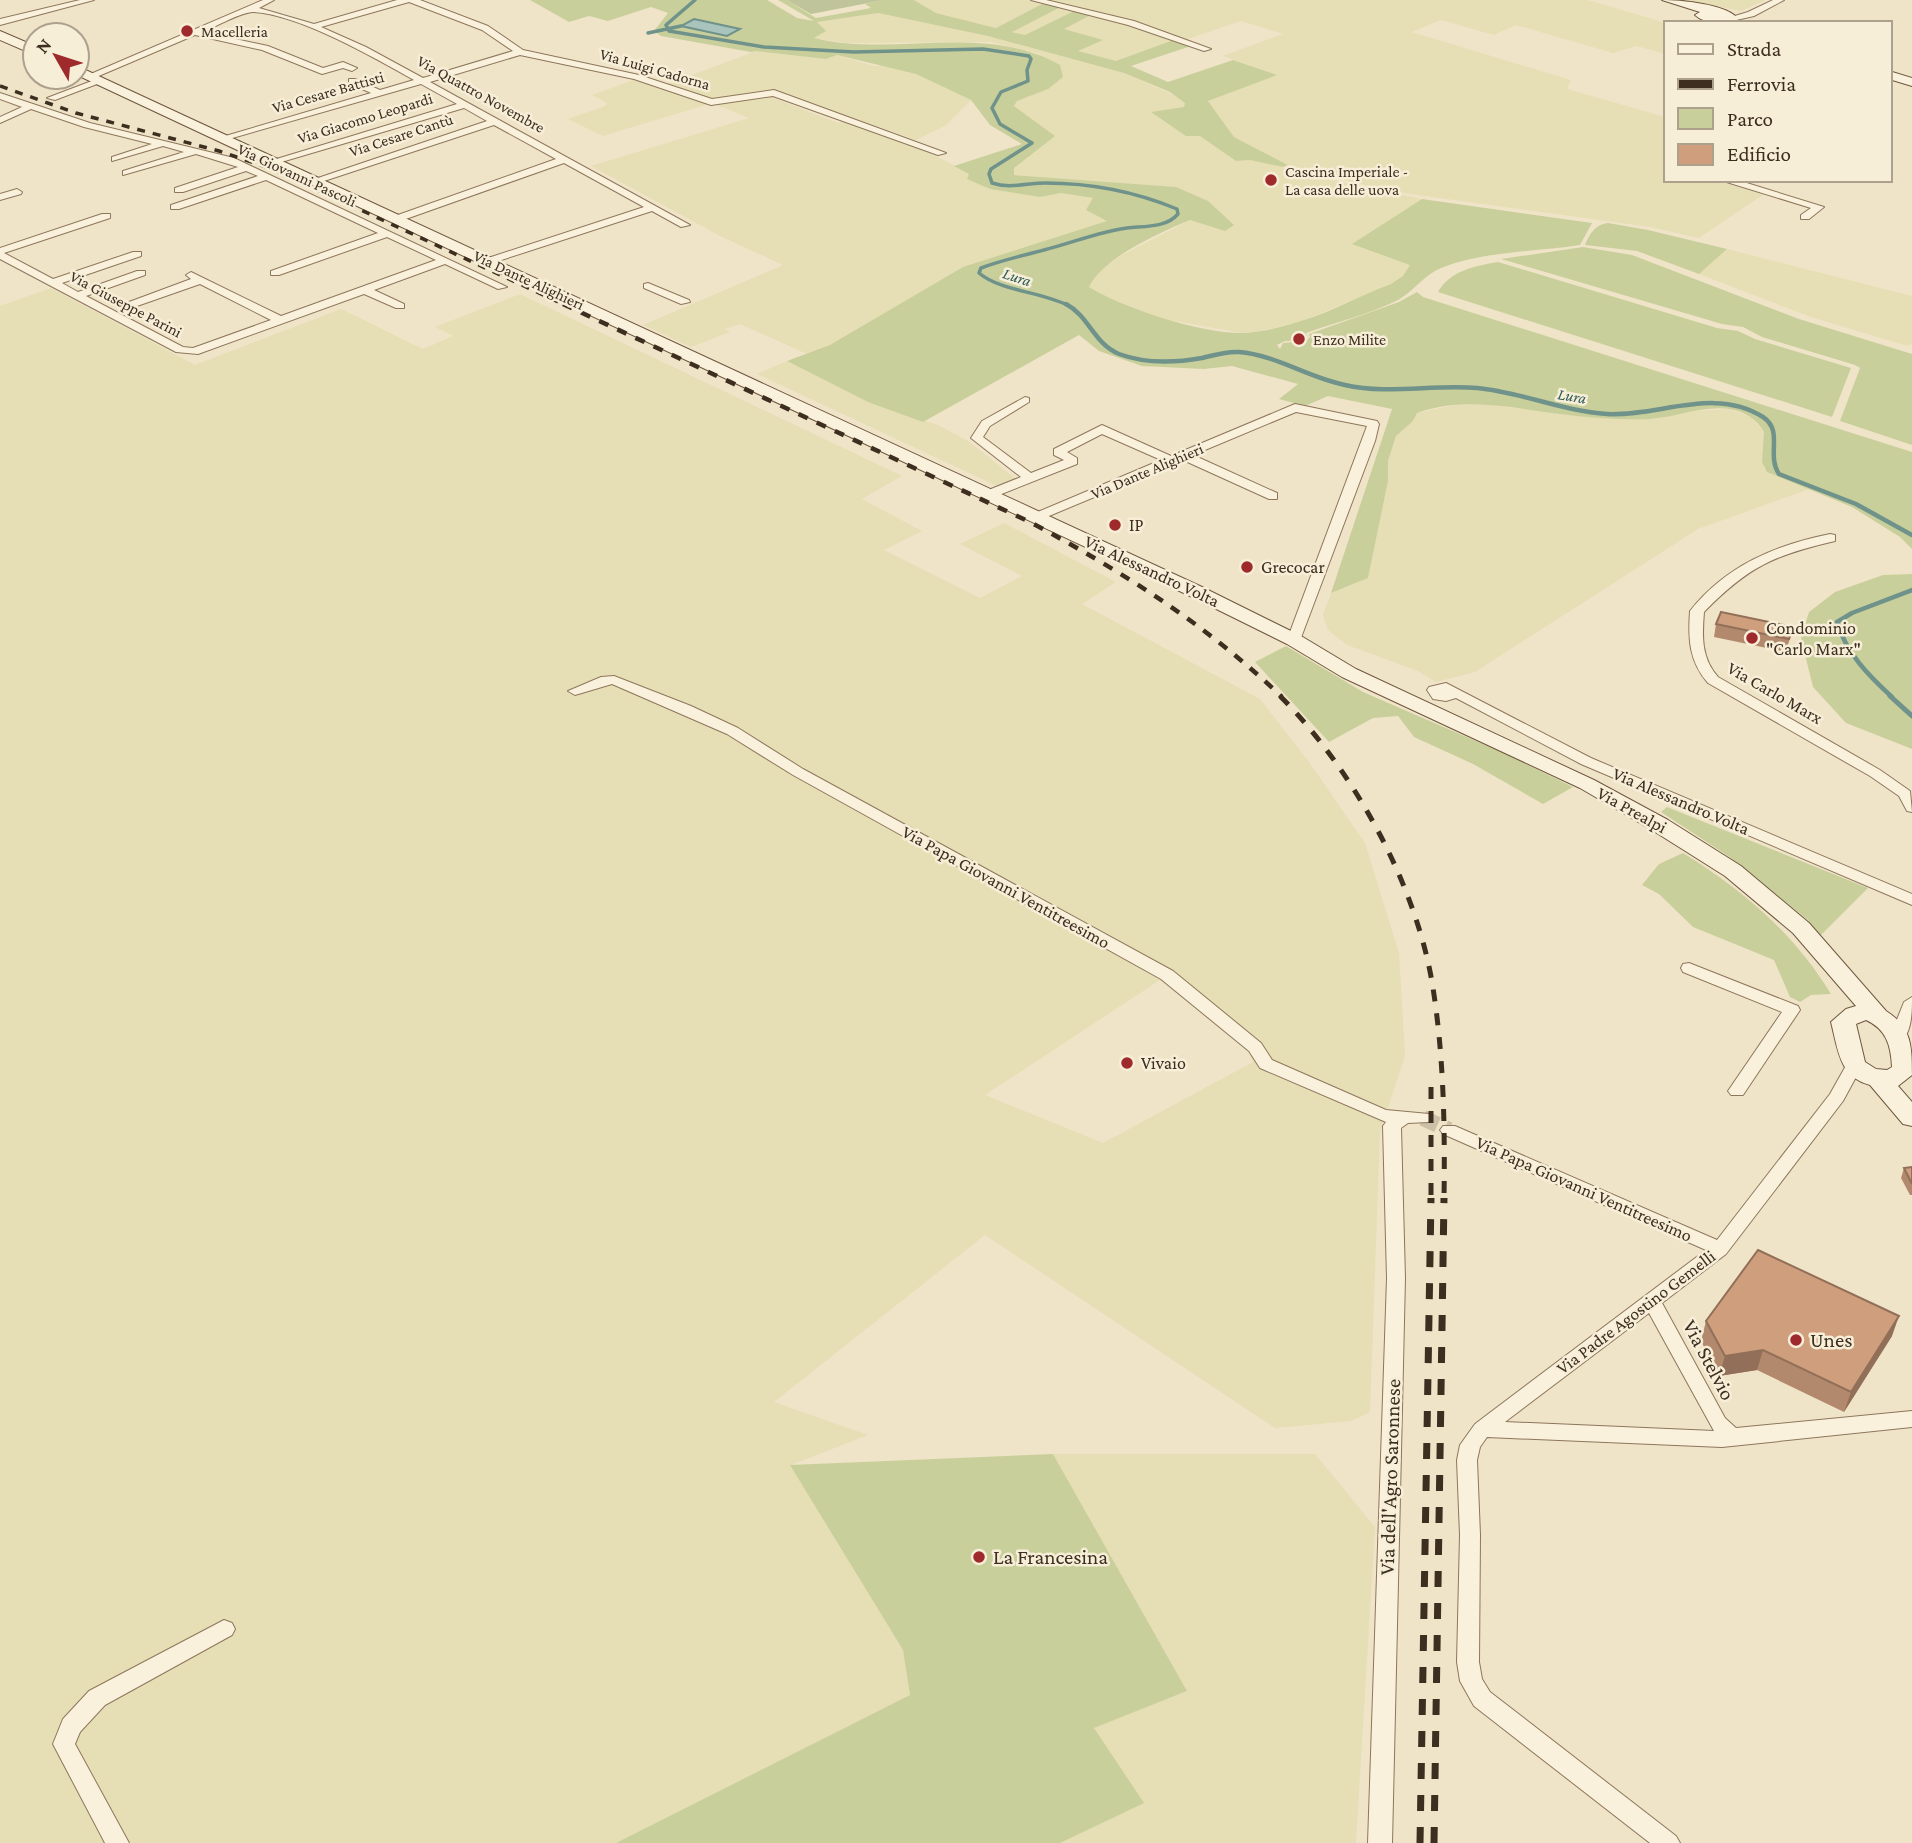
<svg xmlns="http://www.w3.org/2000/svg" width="1912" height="1843" viewBox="0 0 1912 1843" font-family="'Crimson Pro',serif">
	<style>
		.farmland { fill: #e6deb5; fill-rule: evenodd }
		.green { fill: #c9cf9b }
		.cemetery { fill: #bfc49a }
		.water { fill: #a9c4bc; stroke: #6f938a; stroke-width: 2 }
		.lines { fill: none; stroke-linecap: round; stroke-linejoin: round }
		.stream-far2 { stroke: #6f938a; stroke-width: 3.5 }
		.stream-far1 { stroke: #6f938a; stroke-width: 4.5 }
		.stream { stroke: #6f938a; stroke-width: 5 }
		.street-tunnel { stroke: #ccc0a6; stroke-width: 16; stroke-dasharray: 16 8; stroke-linecap: butt }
		.street-casing { stroke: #8d765c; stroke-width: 2 }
		.secondary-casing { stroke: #6f573f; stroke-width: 2 }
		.street { fill: #faf1dc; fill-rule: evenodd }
		.secondary { fill: #faf1dc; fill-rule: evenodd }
		.rail-far3 { stroke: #3d2e20; stroke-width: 3.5; stroke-dasharray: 8 8; stroke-linecap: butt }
		.rail-far2 { stroke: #3d2e20; stroke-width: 4.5; stroke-dasharray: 10 10; stroke-linecap: butt }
		.rail-far1 { stroke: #3d2e20; stroke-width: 5; stroke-dasharray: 12 12; stroke-linecap: butt }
		.rail { stroke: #3d2e20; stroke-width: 7; stroke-dasharray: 16 16; stroke-linecap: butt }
		.wall { fill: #b2896c }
		.shaded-wall { fill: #916f58 }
		.building { fill: #cf9f7d; stroke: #916f58; stroke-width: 2 }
		.poi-dot { fill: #9e2a2b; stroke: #f7eed8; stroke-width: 2.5 }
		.labels { text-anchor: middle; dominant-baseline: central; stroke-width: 5; stroke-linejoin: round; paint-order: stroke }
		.far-poi-label { font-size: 16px; fill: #3d2e20; stroke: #f7eed8; text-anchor: start }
		.far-street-label { font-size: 16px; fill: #3d2e20; stroke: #f7eed8 }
		.far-water-label { font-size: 16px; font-style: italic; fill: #2f5d5a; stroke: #f7eed8 }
		.poi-label { font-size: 18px; fill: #3d2e20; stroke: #f7eed8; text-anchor: start }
		.street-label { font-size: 18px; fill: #3d2e20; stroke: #f7eed8 }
		.near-poi-label { font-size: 21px; fill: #3d2e20; stroke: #f7eed8; text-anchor: start }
		.near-street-label { font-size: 21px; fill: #3d2e20; stroke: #f7eed8 }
	</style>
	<rect width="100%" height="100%" fill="#f0e4c8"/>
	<path class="farmland" d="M914,0H1588L1666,23L1665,54L1637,46L1613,53L1516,25L1494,35L1441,20L1412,32L1571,80L1567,89L1665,117V180H1713L1764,194L1699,238L1650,227L1410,194L1355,183L1288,165L1234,137L1208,101L1276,75L1223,56L1283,34L1241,21L1182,41L1176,39L1116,61L1077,51L1101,40L1063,29L1092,15L1076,10L1025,35L1011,32L1060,8L1044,3L996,28L936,13Z
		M1684,0H1766L1741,11Z
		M878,13L1028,44L1124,73L1178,97L1185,103L1184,108L1152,112L1200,135L1236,161L1250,160L1268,163L1307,175L1422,199L1353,244L1411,265L1403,276L1391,284L1302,321L1261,331L1241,333L1169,320L1109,300L1089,287L1094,274L1122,255L1190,220L1225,231L1176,187L1014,175V168L1054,136L1014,106L1017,101L1048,89L1040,54L991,42L846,43L813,38L816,22Z
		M756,51L826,59L837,55L874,66H888L916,74L971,100L945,126L916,140L774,91H764L720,100L709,98L712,103L603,136L568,119L605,106L607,103L592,95L636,79L668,84Z
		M753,97H771L838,123L846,121L921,148L970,174L967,178L990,189L1040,197L1061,193L1093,198L1108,221L1011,253L830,345L807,354L740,324L725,329L730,332L691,347L643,325L783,265L722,237L591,166L749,118L717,105Z
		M1727,249L1912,296V344L1907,346L1808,316L1699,274Z
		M51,288L195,365L341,309L423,349L453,336L435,327L520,294L902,476L862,499L922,531L884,550L980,598L1022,576L960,544L1004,523L1116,582L1082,604L1260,699L1309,762L1365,843L1399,953L1405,1056L1380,1132L1370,1412L1351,1421L1275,1428L985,1235L774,1402L868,1435L791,1465L903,1650L910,1695L616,1843H0V306ZM1160,980L1248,1049L1253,1062L1103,1143L985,1095Z
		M787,361L868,402L938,425L968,441L1019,481L999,487L757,374Z
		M1460,404L1489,405L1613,419H1653L1696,411L1730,409L1753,418L1764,432V468L1809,489L1698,529L1475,672L1436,682L1418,671L1347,645L1328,630L1323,615L1331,593L1368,578L1388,481V461L1396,436L1413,421L1417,413Z
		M1053,1454H1315L1375,1527L1356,1843H1060L1143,1803L1093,1728L1187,1691Z"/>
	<path class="green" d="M530,0H767L797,18L814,21L778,0H787L816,18L871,8L865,4L884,0H914L936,13L996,28L1044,3L1061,7L1012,32L1025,35L1076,10L1093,14L1064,29L1103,40L1078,51L1116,61L1176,39L1191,46L1131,66L1168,82L1233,60L1277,75L1208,101L1234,137L1288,165L1283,167L1250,160L1236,161L1200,136H1186L1151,112L1184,107L1185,103L1170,92L1124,73L988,36L878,13L817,22L826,31L814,38C895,58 983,22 1060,65L1063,77L1048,89L1017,101L1014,106L1055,136L1014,168V175L1176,187L1208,201L1234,225L1225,231L1190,220C1161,232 1101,259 1089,287C1123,308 1202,334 1243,333C1262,332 1283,327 1301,321C1332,312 1360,295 1391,284L1403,276L1410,265L1352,244L1422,199L1592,223L1580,245C1535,252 1484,251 1441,268C1424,275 1414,291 1398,300C1370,314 1336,322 1306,333L1307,337L1304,340L1285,341L1277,345L1280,349L1283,343L1306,341L1310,337L1309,334L1399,302L1417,292L1423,297L1912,452V549L1900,537L1852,507L1767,472L1762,462L1764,432C1757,419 1745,412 1730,409C1703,405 1677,417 1650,419C1620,420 1590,418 1560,414C1513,408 1463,396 1417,413L1413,421L1396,436L1388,461V481L1368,578L1331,593L1392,409L1328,396L1305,406L1279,399L1298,384L1232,366L1204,369L1142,366L1099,351L1079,335L923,422L868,402L787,361L830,345L963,267L1107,221L1086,210L1093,198L1061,193L1040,197L990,189L967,179L969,174L954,166L1022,144L990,125L971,100L916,74L837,55L826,59L756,51L751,52L661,36L654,31L668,13L651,7L608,21L589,16L569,22Z
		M1608,223L1648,230L1727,249L1699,274L1637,251L1585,245C1589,234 1596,224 1608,223Z
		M1583,247L1632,255L1799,319L1912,354V445L1840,421L1860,368L1855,365L1762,337L1743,327L1722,324L1501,259Z
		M1498,262L1717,328L1738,331L1755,339L1851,368L1832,417L1438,292C1450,271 1474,266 1498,262Z
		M1912,574V749L1846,723L1813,687L1801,638L1809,612L1835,592L1883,575Z
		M1286,646L1363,692L1508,755L1573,787L1543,804L1473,764L1414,737L1398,716L1373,718L1329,742L1255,662Z
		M1667,807L1868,888L1819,937L1809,921L1728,856L1661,812Z
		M1683,853C1744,891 1793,932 1831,994L1811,995L1800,1002L1790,997L1774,960L1693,927L1659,894L1642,885L1659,864Z
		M1053,1454L1187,1691L1094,1728L1144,1803L1060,1843H616L910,1695L903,1650L790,1465Z"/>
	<path class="cemetery" d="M787,0H884L811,14Z"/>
	<path class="water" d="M694,19L740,29L727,36L681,26Z"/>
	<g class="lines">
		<path class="stream-far2" d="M695,0L666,25L669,31L764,47L854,52L983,49L1029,56L1031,59L1027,70L1028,81L1001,92L992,108L1000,124L1032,143L991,169L989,174L992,183C1010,189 1027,183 1045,183C1090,183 1136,192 1177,209L1178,214C1166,228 1144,226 1127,228C1098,232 1072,243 1044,250C1022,256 1002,260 981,268L979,273C1000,291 1043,292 1069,306
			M648,33L681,26"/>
		<path class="stream-far1" d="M1066,304C1089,316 1094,344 1119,354C1146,364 1174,363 1202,358C1214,355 1227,351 1239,352C1276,355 1309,378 1345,385C1388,395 1433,384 1477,388C1521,392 1562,411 1607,414C1658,417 1715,386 1763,417C1784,431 1766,455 1779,474L1856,504L1912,535
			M1892,697C1869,676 1846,653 1837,622L1852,613L1912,590"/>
		<path class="stream" d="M1890,696L1912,716"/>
		<path class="street-tunnel" d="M1423,1118L1449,1130"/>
		<defs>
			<path id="street" d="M80,0H94L0,25V19Z
				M263,0H274L259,8L314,24L397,0H420L488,26L523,50L639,75L712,99L774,90L946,153L938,155L773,96L711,105L634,79L520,55L430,82L690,225L681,227L652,211L489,264L485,263V259L644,207L564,163L403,220H395V216L556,159L494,125L321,182L312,180L487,121L464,108L278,163L270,161L457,104L421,84L222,141V137L371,93L349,83V79H355L380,90L414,80C373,57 300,15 254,12C243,11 215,27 203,32L268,46L323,68L343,62L357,68L352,71L343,68L322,74L262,50L195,35L94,78L86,76ZM409,2L482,30L513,51L423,78L366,47L321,27Z
				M1031,0H1046L1134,21L1211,49L1204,51L1128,25Z
				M1773,0H1784L1754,16L1732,21L1728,18L1748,12Z
				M97,79L105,81L55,100L47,98Z
				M0,93L90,123L234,158L507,287L498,289L445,264L374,290L404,304V308H396L364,294L198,354L176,352L0,259V248L102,214H110V218L4,253L53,279L133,252H141V256L62,283L78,292L137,271H145V275L86,296L183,347L193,348L271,320L200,284L137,306H129V302L191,279L186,275L191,272L281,316L436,260L387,237L279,275H271V271L378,233L266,180L179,209H171V205L258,176L246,171L183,192H175V188L238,167L196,154L123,175V171L184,152L163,146L112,161V157L152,144L84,127L31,109L0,123V117L22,107L0,99Z
				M1720,180H1737L1824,207L1809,219H1801V215L1811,208Z
				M17,189L22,192L21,194L0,200V194Z
				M648,283L689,300L690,302L681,304L644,288V284Z
				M1025,397L1029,398V402L990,426L983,437L1031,473L1064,460L1054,455V449L1102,425L1171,456L1295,404L1377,421L1379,424L1375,441L1299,643H1289L1287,640L1367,426L1296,412L1193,455L1277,493V499H1269L1183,460L1037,521L1031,517L1033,514L1161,460L1102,434L1067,452L1077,458V464L994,497H986V491L1021,477L971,438L982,421Z
				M1830,534L1835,535V541C1774,555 1748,567 1704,612C1702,636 1701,658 1718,677L1880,770L1910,791L1912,812L1907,811L1899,796L1870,776L1708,683C1689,661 1688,639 1690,611C1726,566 1775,545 1830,534Z
				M614,676L691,706L738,728L803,769L1173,971L1261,1043L1272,1060L1386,1110L1429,1114L1432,1118L1429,1122L1408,1123L1401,1128L1405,1278L1392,1843H1368L1387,1278L1383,1126L1386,1122L1260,1068L1249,1051L1161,979L793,775L727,734L612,684L575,695L568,691L601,677Z
				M1446,683L1591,758L1912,894V905L1581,764L1456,698L1446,701L1433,699L1427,690L1429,687Z
				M1689,963L1798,1006L1800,1010L1743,1095H1731L1728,1091L1782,1012L1683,972L1681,968L1683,964Z
				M1912,997C1912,1012 1912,1037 1898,1042L1892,1041L1890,1037L1904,1002Z
				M1854,1060L1862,1066L1843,1101L1726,1254L1662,1303L1725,1418L1736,1428L1912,1411V1427L1722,1447L1487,1437L1480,1447L1477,1460L1480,1535L1479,1662L1482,1679L1490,1692L1676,1836L1680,1843H1650L1474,1706L1460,1681L1457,1662L1460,1535L1457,1460L1460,1445L1475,1424L1706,1250L1443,1134L1440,1130L1443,1126H1455L1717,1240L1830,1094L1848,1062ZM1649,1313L1714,1431L1505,1422Z
				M224,1620L232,1623L235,1629L232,1635L105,1705L80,1732L75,1744L129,1843H105L53,1744L63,1719L89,1691Z"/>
			<path id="secondary" d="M1662,0C1680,0 1728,4 1738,19C1727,27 1705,24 1695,15L1700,12Z
				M0,31L35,46V55L0,40Z
				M77,66L1202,587L1301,636L1356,669L1594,780L1668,820L1741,866L1809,923L1886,1011C1912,1027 1912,1047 1912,1075L1898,1086L1912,1102V1126L1903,1124L1870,1085C1839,1077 1838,1049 1831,1022L1846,1009L1856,1006L1793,933L1725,876L1652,830L1580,788L1342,677L1287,644L1188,595L77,75ZM1866,1020C1886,1029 1891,1045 1892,1067L1887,1070L1876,1069L1865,1062L1856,1024Z
				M1889,71L1912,78V86L1889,79Z"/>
		</defs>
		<use href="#street" class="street-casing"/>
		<use href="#secondary" class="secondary-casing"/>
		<use href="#street" class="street"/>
		<use href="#secondary" class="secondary"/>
		<path class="rail-far3" d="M0,86L76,113L219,151L275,170L567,306"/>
		<path class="rail-far2" d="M563,304L1032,523C1126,574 1204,623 1282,697"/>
		<path class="rail-far1" d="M1280,696C1353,769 1417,885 1433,988C1444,1058 1445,1129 1444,1200
			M1431,1087V1200"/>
		<path class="rail" d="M1420,1843L1431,1198
			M1434,1843L1444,1198"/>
	</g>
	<path class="wall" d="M1716,624L1793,627L1786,652L1714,637Z
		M1912,1167V1195H1910L1901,1178L1904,1168Z
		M1706,1321L1892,1336L1844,1412L1757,1370L1719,1376L1701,1341Z"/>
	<path class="shaded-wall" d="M1899,1316L1892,1336L1844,1412L1851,1392Z
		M1763,1350L1757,1370L1719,1376L1725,1356Z"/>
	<path class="building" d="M1721,612L1793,627L1789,639L1716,624Z
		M1912,1167V1184L1904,1168Z
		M1758,1250L1899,1316L1851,1392L1763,1350L1725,1356L1706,1321Z"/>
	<g class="poi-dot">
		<circle cx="187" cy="31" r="7"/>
		<circle cx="1271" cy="180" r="7"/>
		<circle cx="1299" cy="339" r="7"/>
		<circle cx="1115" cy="525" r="7"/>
		<circle cx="1247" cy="567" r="7"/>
		<circle cx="1752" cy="638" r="7"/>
		<circle cx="1127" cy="1063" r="7"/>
		<circle cx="1796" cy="1340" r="7"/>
		<circle cx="979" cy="1557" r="7"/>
	</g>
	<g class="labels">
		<g class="far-poi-label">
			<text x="201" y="31">Macelleria</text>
			<text x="1285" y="171">Cascina Imperiale -<tspan x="1285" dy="18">La casa delle uova</tspan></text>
			<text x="1313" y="339">Enzo Milite</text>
		</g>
		<g class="far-street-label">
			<text transform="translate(655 69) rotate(16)">Via Luigi Cadorna</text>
			<text transform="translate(328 92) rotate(-16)">Via Cesare Battisti</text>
			<text transform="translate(481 94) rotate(29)">Via Quattro Novembre</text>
			<text transform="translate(365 118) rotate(-17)">Via Giacomo Leopardi</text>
			<text transform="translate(401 135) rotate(-18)">Via Cesare Cantù</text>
			<text transform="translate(297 175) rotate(25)">Via Giovanni Pascoli</text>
			<text transform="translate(529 280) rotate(25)">Via Dante Alighieri</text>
			<text transform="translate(126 304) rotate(28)">Via Giuseppe Parini</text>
			<text transform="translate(1147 471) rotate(-23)">Via Dante Alighieri</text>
		</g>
		<g class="far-water-label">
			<text transform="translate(1017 277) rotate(18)">Lura</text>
			<text transform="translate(1572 396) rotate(10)">Lura</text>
		</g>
		<g class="poi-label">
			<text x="1129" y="525">IP</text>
			<text x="1261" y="567">Grecocar</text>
			<text x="1766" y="628">Condominio<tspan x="1766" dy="21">"Carlo Marx"</tspan></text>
			<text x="1141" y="1063">Vivaio</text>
		</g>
		<g class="street-label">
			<text transform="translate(1152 571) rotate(25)">Via Alessandro Volta</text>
			<text transform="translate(1775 693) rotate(30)">Via Carlo Marx</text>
			<text transform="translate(1681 801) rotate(23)">Via Alessandro Volta</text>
			<text transform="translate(1632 810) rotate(29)">Via Prealpi</text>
			<text transform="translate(1006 887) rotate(29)">Via Papa Giovanni Ventitreesimo</text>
			<text transform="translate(1584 1189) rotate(24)">Via Papa Giovanni Ventitreesimo</text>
			<text transform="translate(1636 1312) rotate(-37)">Via Padre Agostino Gemelli</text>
		</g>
		<g class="near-poi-label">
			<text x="1810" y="1340">Unes</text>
			<text x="993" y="1557">La Francesina</text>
		</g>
		<g class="near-street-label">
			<text transform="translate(1709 1360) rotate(62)">Via Stelvio</text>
			<text transform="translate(1390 1477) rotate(-88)">Via dell'Agro Saronnese</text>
		</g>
	</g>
	<rect x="1664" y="21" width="228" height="161" fill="#f7eed8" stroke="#ada18e" stroke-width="2"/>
	<rect x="1678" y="44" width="35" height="10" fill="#faf1dc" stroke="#ada18e" stroke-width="2"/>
	<text x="1727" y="56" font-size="21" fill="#3d2e20">Strada</text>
	<rect x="1678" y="79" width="35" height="10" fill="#3d2e20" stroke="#ada18e" stroke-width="2"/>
	<text x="1727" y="91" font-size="21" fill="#3d2e20">Ferrovia</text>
	<rect x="1678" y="108" width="35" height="21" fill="#c9cf9b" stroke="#ada18e" stroke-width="2"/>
	<text x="1727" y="126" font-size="21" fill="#3d2e20">Parco</text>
	<rect x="1678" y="144" width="35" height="21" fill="#cf9f7d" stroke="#ada18e" stroke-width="2"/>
	<text x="1727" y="161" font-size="21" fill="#3d2e20">Edificio</text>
	<g transform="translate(56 56) rotate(309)"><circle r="33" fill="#f7eed8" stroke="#ada18e" stroke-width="2"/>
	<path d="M0-5L12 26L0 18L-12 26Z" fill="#9e2a2b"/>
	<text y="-10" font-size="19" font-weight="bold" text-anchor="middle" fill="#3d2e20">N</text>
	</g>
</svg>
